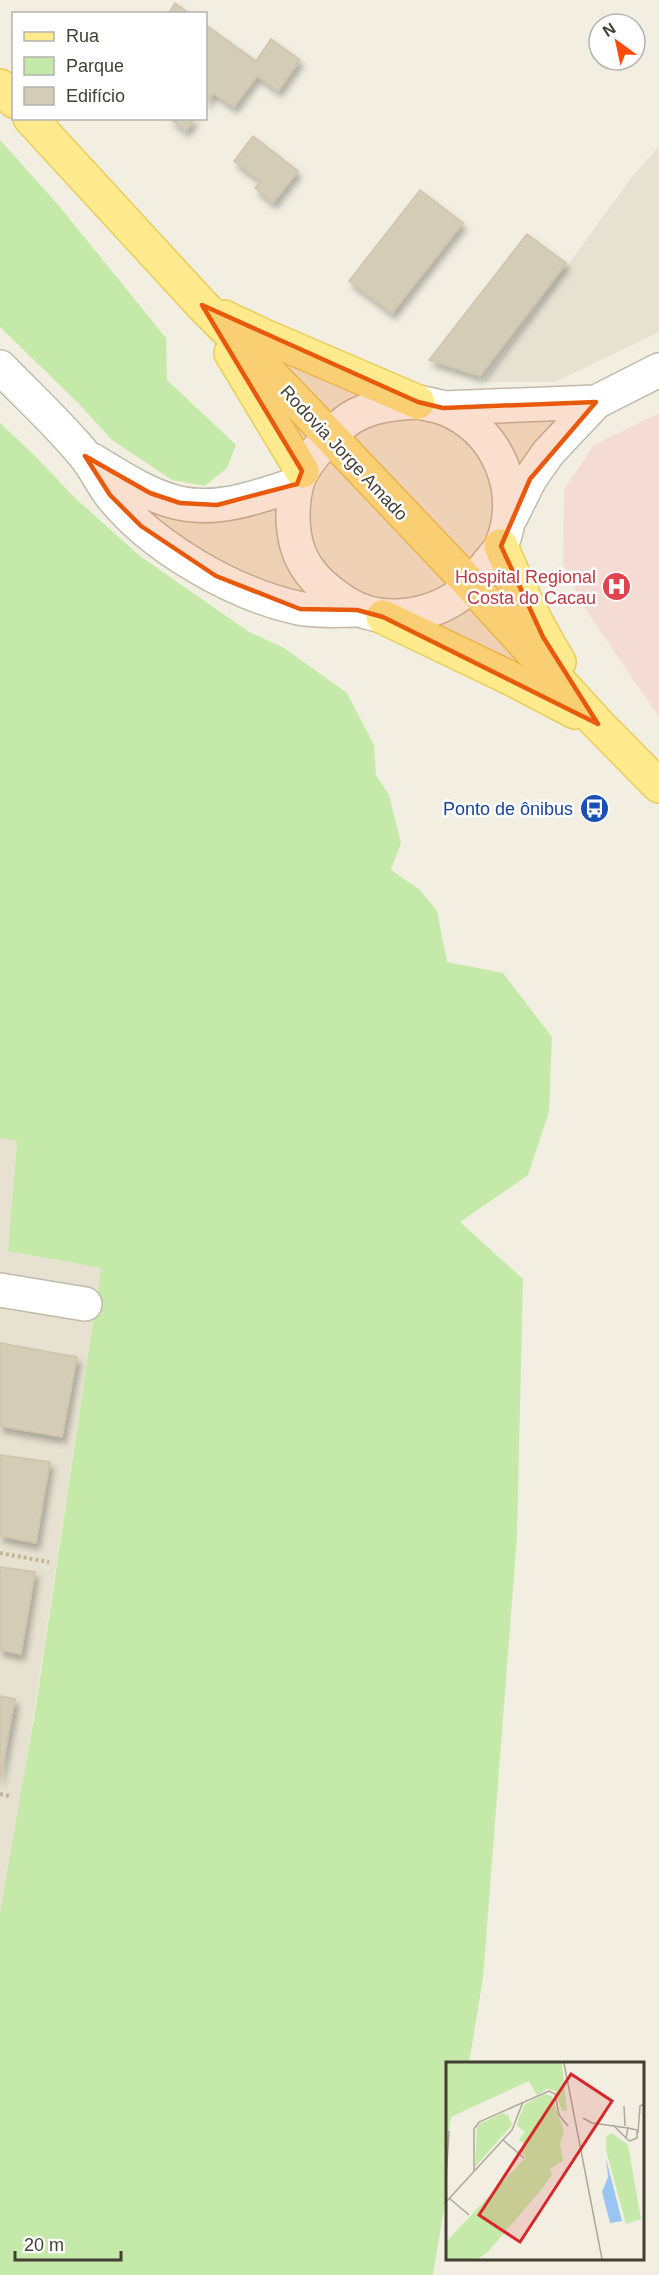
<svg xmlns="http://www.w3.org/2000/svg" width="659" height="2275" viewBox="0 0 659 2275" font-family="Arial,sans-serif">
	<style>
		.residential { fill: #e6e1d0 }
		.medical { fill: #f4dcd4 }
		.green { fill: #c5e9a8 }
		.building { fill: #d3ccb7; stroke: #cfc4aa; stroke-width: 1.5; filter: url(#shadow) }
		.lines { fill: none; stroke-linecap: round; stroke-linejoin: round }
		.minor-casing { stroke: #c0baa7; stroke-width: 36 }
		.primary-casing { stroke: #e8cc5a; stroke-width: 36 }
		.path { stroke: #c0b595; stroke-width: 4; stroke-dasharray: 3 3; stroke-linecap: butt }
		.minor { stroke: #fff; stroke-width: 33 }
		.primary { stroke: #ffeb8e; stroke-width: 33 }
		.marked { fill: #e8590c; fill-opacity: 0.2; stroke: #e8590c; stroke-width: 4.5; stroke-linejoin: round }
		.labels { text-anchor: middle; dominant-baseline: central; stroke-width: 5; stroke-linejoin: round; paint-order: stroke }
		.street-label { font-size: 18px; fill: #433f32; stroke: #fff }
		.health-label { font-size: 18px; fill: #be3a42; stroke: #fff; text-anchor: end }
		.transit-label { font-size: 18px; fill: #164399; stroke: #fff; text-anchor: end }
		.inset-road { fill: none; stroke: #aca99c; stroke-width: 1.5 }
		.view { fill: #d62828; fill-opacity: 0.15; stroke: #d62828; stroke-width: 3 }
		.inset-edge { fill: none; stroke: #433f32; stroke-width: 3 }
	</style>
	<defs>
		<filter id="shadow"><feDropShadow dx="3.5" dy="6" stdDeviation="3" flood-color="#0004"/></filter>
	</defs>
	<rect width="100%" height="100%" fill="#f2efe2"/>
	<path class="residential" d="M659,146V332L555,382H483L631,178Z
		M0,1138L17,1141L8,1251L101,1268L0,1937Z"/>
	<path class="medical" d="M659,413V717L586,610L563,564L564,489L594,445Z"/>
	<path class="green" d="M0,140L59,206L166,338L167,380L236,445L227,468L205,486L172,480L112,440L79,404L0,327Z
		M0,423L36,457L74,497L140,556L249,632L284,648L347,693L374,745L376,775L389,795L401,843L391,870L420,890L437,911L447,962L503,973L552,1037L549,1112L528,1175L460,1222L523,1279L517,1536L483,1978L469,2063L448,2064L447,2191L433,2275H0V1914L35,1712L101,1268L8,1251L17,1141L0,1138Z"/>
	<path class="building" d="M175,3L190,14H168Z
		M206,25L256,61L271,39L300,60L278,91L257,76L234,107L213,93L206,103Z
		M169,118H195L186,131Z
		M253,136L298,171L273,203L255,188L261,181L234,161Z
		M420,190L463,223L392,313L349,281Z
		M527,234L566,263L480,376L429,360Z
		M0,1343L77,1357L62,1437L0,1426Z
		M0,1455L50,1462L36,1543L0,1536Z
		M0,1567L35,1572L21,1654L0,1650Z
		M0,1696L15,1699L0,1780Z"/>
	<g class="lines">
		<defs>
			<path id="minor" d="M0,367C27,395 61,426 85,456C95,468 101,482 110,494C151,547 234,594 298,608C316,612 338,610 357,610
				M418,402C426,404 436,405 444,408C498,430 523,490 502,544C499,552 491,559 486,566C481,572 477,578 472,584C441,616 385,627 346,603C329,592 312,579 302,559C291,537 291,507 297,483C303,463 337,425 356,415C376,405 396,403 418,402Z
				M443,408L596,402
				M92,460C119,476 148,496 179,503C219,512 260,496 297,484
				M510,519L530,479L548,453L596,402L659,370
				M0,1290L85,1304"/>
			<path id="primary" d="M0,86L14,101
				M30,118L202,305L288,392L471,585L598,724L659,786
				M224,317L262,335L418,402
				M231,353L302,471
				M501,546C518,586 536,625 559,662
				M383,617L508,677L575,712"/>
		</defs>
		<use href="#minor" class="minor-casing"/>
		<use href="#primary" class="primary-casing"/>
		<path class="path" d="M0,1553L49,1562
			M0,1794L10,1796"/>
		<use href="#minor" class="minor"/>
		<use href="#primary" class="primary"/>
	</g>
	<path class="marked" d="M202,305L418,402L443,408L596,402L530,479L501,546L543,637L598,724L383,617L357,610L300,609L216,576L141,526L110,495L85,456L150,493L180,503L217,505L297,484L302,471Z"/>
	<defs>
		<symbol id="hospital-disc" viewBox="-11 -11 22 22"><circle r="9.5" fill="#e0444e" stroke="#fff"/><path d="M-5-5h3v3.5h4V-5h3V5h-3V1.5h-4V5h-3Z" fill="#fff"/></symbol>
		<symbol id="bus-disc" viewBox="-11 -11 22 22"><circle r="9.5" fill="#1a4fb4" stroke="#fff"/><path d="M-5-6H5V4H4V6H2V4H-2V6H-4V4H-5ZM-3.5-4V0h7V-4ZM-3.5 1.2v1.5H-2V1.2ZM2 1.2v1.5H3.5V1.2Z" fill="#fff"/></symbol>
	</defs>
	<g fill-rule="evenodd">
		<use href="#hospital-disc" x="600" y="570" width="33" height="33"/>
		<use href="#bus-disc" x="578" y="792" width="33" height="33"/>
	</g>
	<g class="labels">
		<g class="street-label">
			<text transform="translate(344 453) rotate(47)">Rodovia Jorge Amado</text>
		</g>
		<g class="health-label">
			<text x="596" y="577">Hospital Regional<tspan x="596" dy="21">Costa do Cacau</tspan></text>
		</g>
		<g class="transit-label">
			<text x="573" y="809">Ponto de ônibus</text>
		</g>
	</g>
	<g transform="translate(446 2062)">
		<rect width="198" height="198" fill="#f2efe2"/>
		<path d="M0,1H116L121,49H116L109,29L101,27L91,33L83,19L5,55L0,95ZM99,32L106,34L118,69L114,82L117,99L104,107L106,113L95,128L41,191L31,197H0V180L80,95L75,90L80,83L73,78L79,70L71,64L72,58L79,42ZM57,51L63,54L66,63L29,105L31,63ZM166,71L182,83L195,157L180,162L160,88V74Z" fill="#c5e9a8"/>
		<path d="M160,96L176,159L164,161L156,130L162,115Z" fill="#9ac5f3"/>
		<path class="inset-road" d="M118,1L156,197M178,44L179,64M137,56L146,61L182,66M167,63L181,77L184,79L191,76V68L182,66L180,76M192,71L194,44L198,42M57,78L78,96M28,110V67L33,60L103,29L109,32L113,53L122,64M0,117L3,69M3,136L23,153M0,140L66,68L77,40"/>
		<path class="view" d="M125,12L166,39L74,180L33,153Z"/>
		<rect width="198" height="198" class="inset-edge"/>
	</g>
	<rect x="12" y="12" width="195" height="108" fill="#ffffff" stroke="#b4b2ad" stroke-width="1.5"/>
	<rect x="24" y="32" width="30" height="9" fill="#ffeb8e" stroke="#b4b2ad" stroke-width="1.5"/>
	<text x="66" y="42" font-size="18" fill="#433f32">Rua</text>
	<rect x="24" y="57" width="30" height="18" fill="#c5e9a8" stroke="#b4b2ad" stroke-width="1.5"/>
	<text x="66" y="72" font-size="18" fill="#433f32">Parque</text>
	<rect x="24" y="87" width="30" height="18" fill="#d3ccb7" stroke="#b4b2ad" stroke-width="1.5"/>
	<text x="66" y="102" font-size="18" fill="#433f32">Edifício</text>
	<g transform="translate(617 42) rotate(327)"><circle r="28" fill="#ffffff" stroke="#b4b2ad" stroke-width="1.5"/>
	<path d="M0-4.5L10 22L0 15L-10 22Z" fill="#ff4a0c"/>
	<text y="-9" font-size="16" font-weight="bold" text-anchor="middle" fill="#433f32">N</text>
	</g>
	<path d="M15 2251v9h106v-9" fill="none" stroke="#433f32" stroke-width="3"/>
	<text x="24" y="2251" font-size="18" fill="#433f32" stroke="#ffffff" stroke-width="4.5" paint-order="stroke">20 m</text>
</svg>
